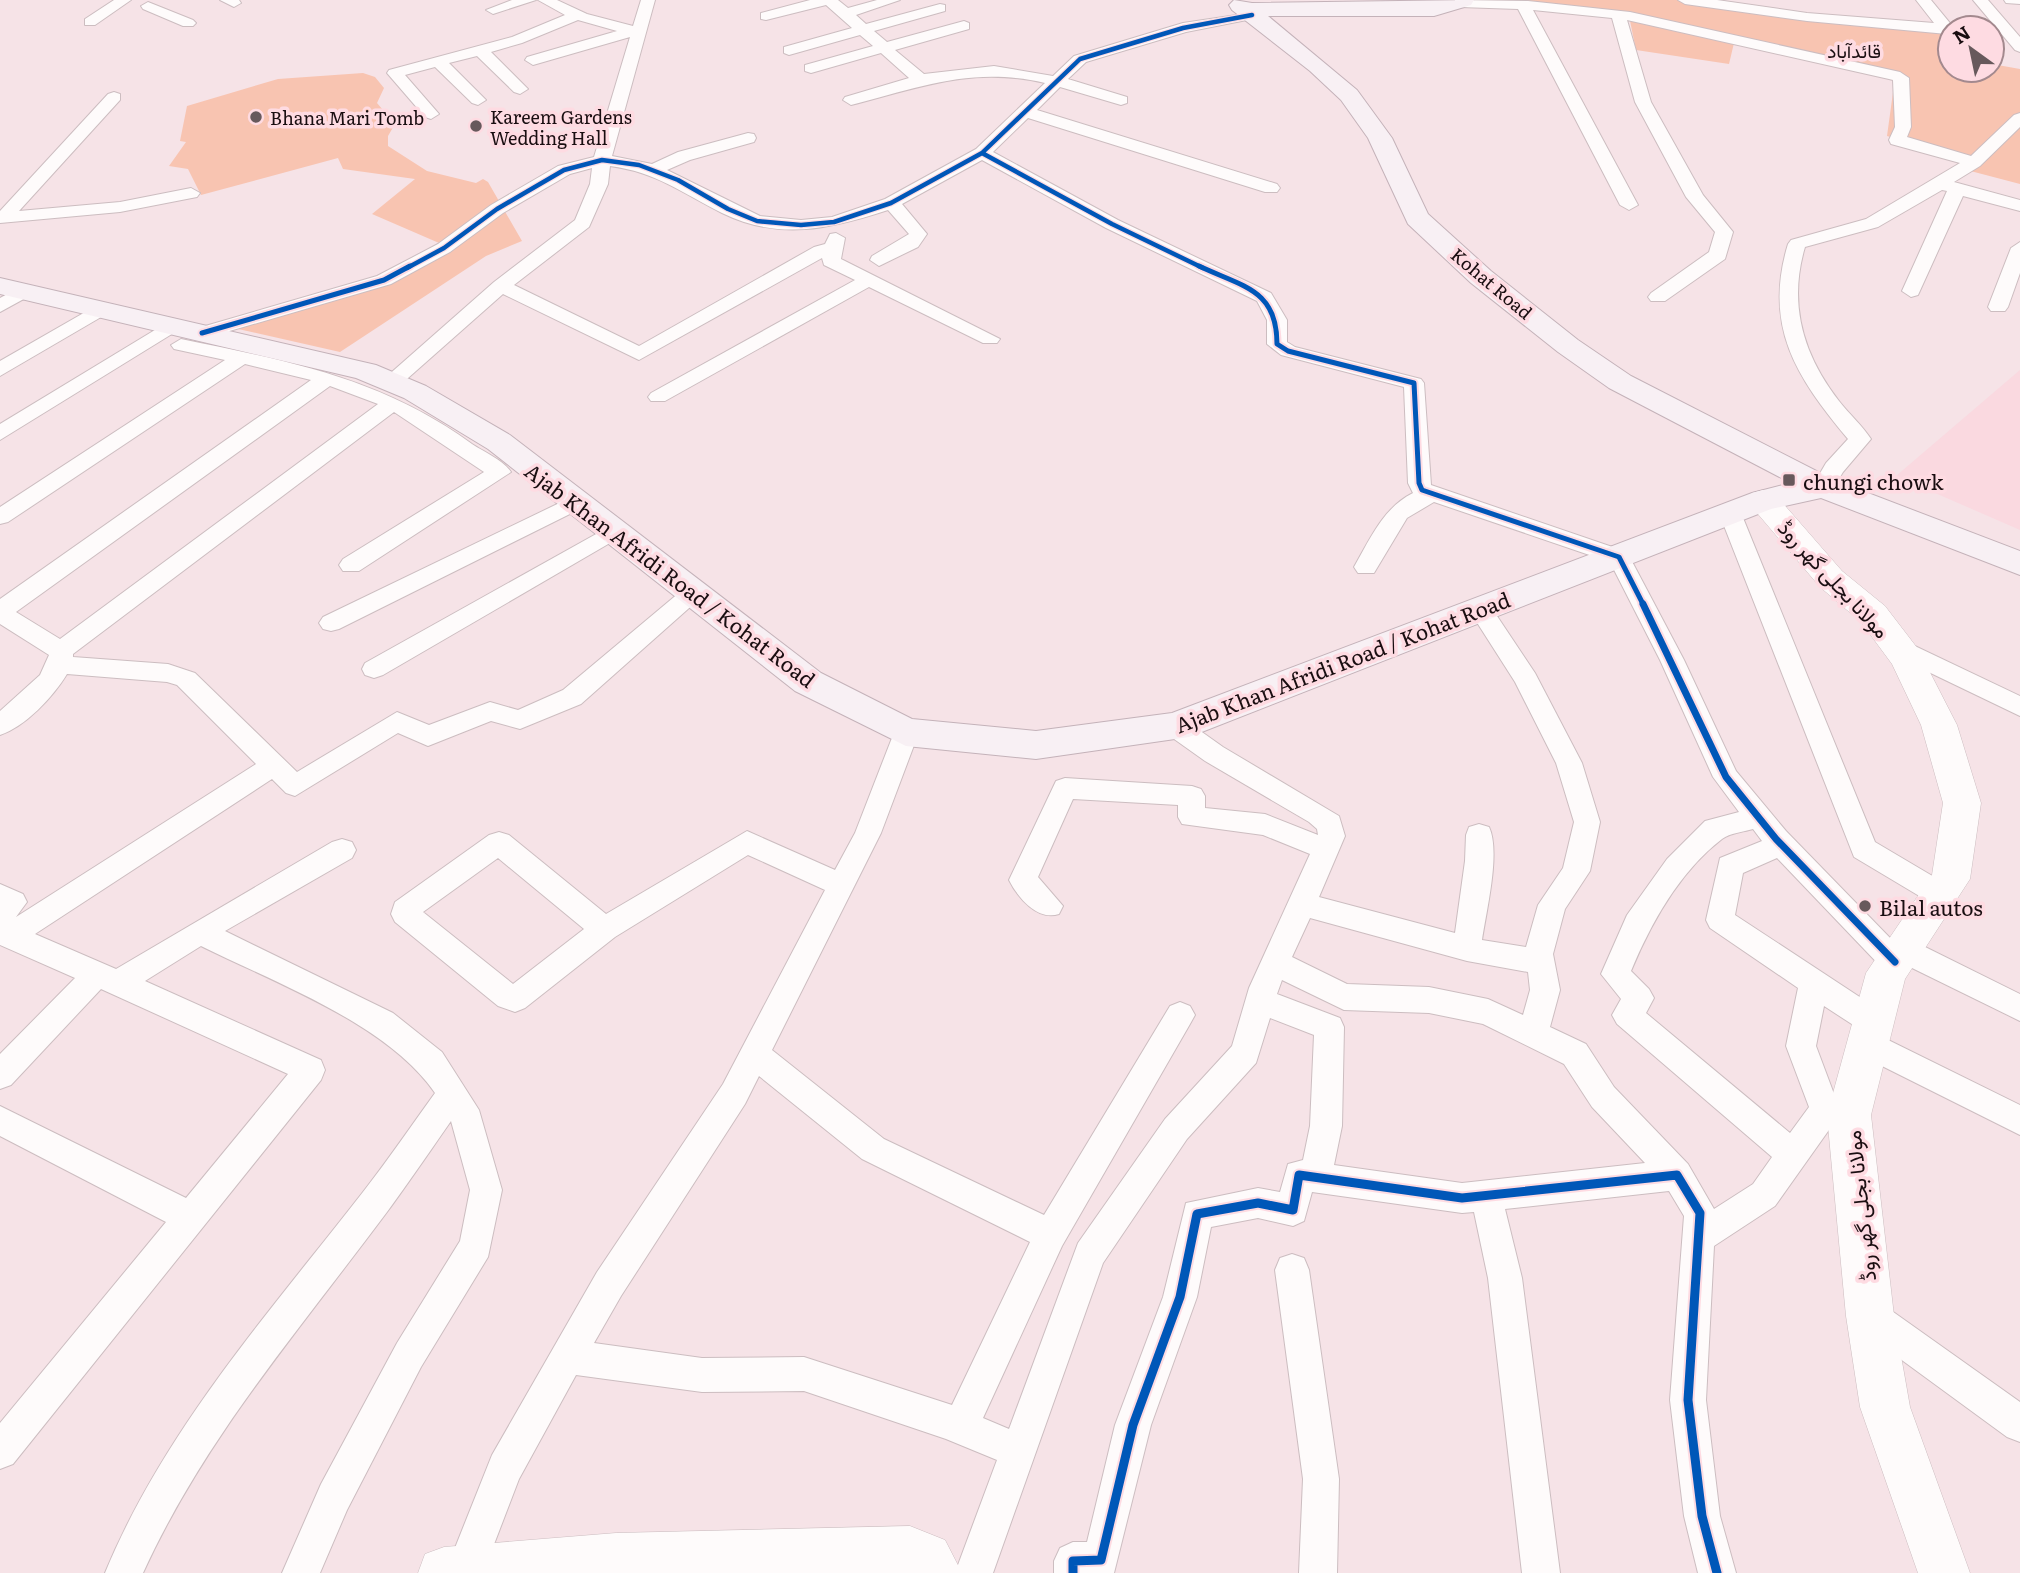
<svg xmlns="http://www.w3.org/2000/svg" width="2020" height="1573" viewBox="0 0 2020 1573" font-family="Literata,Vazirmatn,serif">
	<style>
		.built { fill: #fad9e0 }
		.green { fill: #f8c4b1 }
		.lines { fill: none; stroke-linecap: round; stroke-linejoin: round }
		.street-casing { stroke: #ccbdc0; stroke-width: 2 }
		.secondary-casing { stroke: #ccbdc0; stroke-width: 1 }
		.primary-casing { stroke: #c4b2b9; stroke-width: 2 }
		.street { fill: #fefbfb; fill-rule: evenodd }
		.secondary { fill: #fefbfb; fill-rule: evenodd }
		.primary { fill: #f8f0f4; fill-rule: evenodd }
		.cycleway-far3-casing { stroke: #fedbe2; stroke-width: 7 }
		.cycleway-far2-casing { stroke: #fedbe2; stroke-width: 9 }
		.cycleway-far1-casing { stroke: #fedbe2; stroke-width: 11 }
		.cycleway-casing { stroke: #fedbe2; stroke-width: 13 }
		.cycleway-far3 { stroke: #0057b8; stroke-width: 4.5 }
		.cycleway-far2 { stroke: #0057b8; stroke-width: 5 }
		.cycleway-far1 { stroke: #0057b8; stroke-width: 7 }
		.cycleway { stroke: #0057b8; stroke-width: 9 }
		.poi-dot { fill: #67595c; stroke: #fedbe2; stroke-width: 2.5 }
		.labels { text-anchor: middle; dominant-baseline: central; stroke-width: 7; stroke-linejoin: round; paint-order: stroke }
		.far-poi-label { font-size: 18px; fill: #1a0e11; stroke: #fedbe2; text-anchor: start }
		.far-street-label { font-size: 18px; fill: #1a0e11; stroke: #fedbe2 }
		.far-neighbourhood-label { font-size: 19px; fill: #1a0e11; stroke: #fedbe2 }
		.poi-label { font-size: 21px; fill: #1a0e11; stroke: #fedbe2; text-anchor: start }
		.street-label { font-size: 21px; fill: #1a0e11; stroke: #fedbe2 }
	</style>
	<rect width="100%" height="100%" fill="#f6e3e7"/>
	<path class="built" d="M2020,370V530L1896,476Z"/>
	<path class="green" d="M1476,0H1690L1873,23L1947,28L1950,33V70H1992V64L2020,69V184L1959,168L1962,159L1887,136L1895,78L1734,43L1729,64L1636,50L1629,16Z
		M363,73L375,77L384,88L377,103L395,124L388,136V146L427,171L476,183L483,179L488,182L522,241L486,256L340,352L216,324L383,280L446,246L372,214L415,179L343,169L338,158L201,195L188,169L169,166L186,142L180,141L187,106L278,79Z"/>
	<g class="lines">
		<defs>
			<path id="street" d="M114,0H131L95,25H85V19Z
				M220,0H239L241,3L234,7Z
				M512,0H536L493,14L486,10Z
				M538,0H557L587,14L633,26L641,0H655L612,156L652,164L678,152L748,133L754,134L756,138L754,142L690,160L667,170L760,216L801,220L832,217L885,199L976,149L1045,83C972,66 921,87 851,105L843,100L845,97L909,78L881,53L811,73L805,71V65L873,46L860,35L789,55L784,53V47L852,28L826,5L766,20L761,19V13L810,0H838L848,8L877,0H900L856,15L866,24L940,4L945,5V11L874,31L887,42L964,21L969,23V29L895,50L924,74L994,66L1053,76L1074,56L1183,23L1257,12V18L1186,32L1086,62L1068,79L1127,97V103L1121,105L1060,87L1037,110L1277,184L1280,188L1277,192H1265L1028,118L993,152L1118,220L1271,293L1287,320V342L1295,347L1421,379L1424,383L1431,485L1627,552L1684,660L1736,771L1786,831L1893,941L1903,938L1913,941L2020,994V1021L1908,966L1905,971L1895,974L1885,971L1777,858L1743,873L1735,915L1884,1013L1888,1022L1884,1031L1876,1034L2020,1105V1135L1856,1053L1852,1044L1856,1035L1864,1032L1824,1006L1816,1046L1840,1110L1836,1120L1775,1206L1714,1246L1706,1400L1720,1516L1736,1573H1698L1684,1516L1670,1400L1684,1216L1669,1191L1505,1209L1522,1278L1560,1573H1522L1488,1278L1474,1212L1462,1213L1312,1192L1304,1221L1293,1226L1258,1218L1211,1227L1197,1297L1151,1425L1114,1573H1054V1561L1060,1548L1073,1542H1087L1115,1425L1163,1297L1186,1203L1258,1188L1280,1192L1288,1164L1303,1160L1310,1126L1314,1035L1270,1018L1256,1063L1187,1139L1103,1263L993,1573H955L997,1460L946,1439L804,1391L702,1392L576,1375L519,1479L483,1573H445L492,1455L597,1272L723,1084L825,890L748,855L615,937L525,1008L515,1012L498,1006L395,922L391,914L395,902L489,835L499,832L509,835L606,914L747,831L835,870L855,833L897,725L906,722L915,725L919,732L881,833L772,1050L884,1139L1044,1215L1170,1006L1180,1002L1190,1006L1195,1015L1190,1024L1062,1246L983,1418L1009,1429L1078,1243L1165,1119L1232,1046L1249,988L1310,854L1263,835L1182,824L1178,817V805L1073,799L1038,877L1063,906L1059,914C1038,921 1018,898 1009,880L1056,781L1065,778L1192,786L1201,789L1205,796V808L1265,814L1318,835L1317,829L1309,822L1205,761L1167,734L1163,727L1167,720L1176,717L1185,720L1223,747L1339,816L1345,836L1319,897L1455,933L1465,861L1466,835L1469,827L1479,824L1489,827C1501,852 1486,912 1482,940L1526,947L1538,905L1563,868L1574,822L1556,763L1515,682L1469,610L1473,604H1489L1535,673L1582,763L1600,822L1590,871L1565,909L1553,954L1560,990L1550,1027L1586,1044L1614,1087L1688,1164L1714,1209L1753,1184L1772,1157L1617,1024L1612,1015L1621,999L1601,974L1627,915L1667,859L1705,821L1739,812L1713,777L1660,660L1610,562L1434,502L1407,518L1374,573H1358L1354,567C1370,539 1383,508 1413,493L1408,483L1404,387L1281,355L1267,344V320L1257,301L1106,228L982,160L902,204L927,234L918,247L879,266L870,260L872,256L909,234L888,210C830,229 779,241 722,213C682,193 656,172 610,166L608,184L589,227L514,285L639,346L814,247L825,244L830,234L836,233L845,238L841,259L1000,339L997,343H983L869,287L665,401H651L648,397L651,393L855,280L824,265L822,258L639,360L503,294L399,386H385L382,382L385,378L494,282L575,220L590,184L592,168L570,174L503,213L450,252L391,284L209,337H195L192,333L195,329L377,276L438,244L491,205L558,166L594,157L630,37L533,65L525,60L527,57L617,31L578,20L522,43L491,52L528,89L520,94L514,92L477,56L449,63L486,100L478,105L472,103L435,67L405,75L439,114L431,119L425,117L387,73L389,70L512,37L565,15ZM1753,829L1762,841L1720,858L1706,920L1710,928L1798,988L1786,1046L1809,1107L1790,1133L1646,1013L1654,998L1649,989L1631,971C1651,923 1680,871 1722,839C1730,833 1743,832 1753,829ZM498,858L584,929L513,984L423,912ZM1310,918L1467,961L1528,972L1530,990L1523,1015L1488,999L1429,987L1347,984L1292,957ZM1282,980L1344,1010L1429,1013L1483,1024L1564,1064L1592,1107L1645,1163L1462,1183L1334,1165L1342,1126L1344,1027L1340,1018L1277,994ZM759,1076L862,1159L1030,1242L952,1405L804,1357L702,1358L594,1343L621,1296L745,1104Z
				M1455,0L1528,1L1630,12L1900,72L1909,78L1911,127L1907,137L1971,156L2014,115L2020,113V127L1980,166L1954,182L2020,200V211L1963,196L1918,295L1911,297L1902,291L1947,191L1942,190L1878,227L1805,247C1788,304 1803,355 1839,401C1849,414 1862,425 1871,439L1843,472L1831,492H1815L1812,487L1826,463L1848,439C1796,377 1763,326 1788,244L1791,240L1866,219L1960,163L1891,144L1889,140L1895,127L1893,80L1889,79L1627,20L1651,102L1703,195L1733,232L1725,259L1665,301H1651L1648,297L1651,293L1709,252L1715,232L1686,197L1635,102L1612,18L1533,10L1638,205L1629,210L1620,205L1518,9L1460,7L1455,6Z
				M1678,0H1717L1807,13L1934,23L1916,0H1931L1954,28L1947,34L1807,21L1685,4Z
				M1973,0H1988L2020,37V52L2015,50Z
				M2004,0H2020V4L2006,3Z
				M148,2L193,20L196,23L193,26H183L143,9L141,6Z
				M114,92L120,94V100L19,211L120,202L191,188L200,193L197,197L120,212L0,223V211L108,94Z
				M2020,242V273L2008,307L2005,311H1991L1988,307L2011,248Z
				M24,285L33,291L31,295L0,312V298Z
				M101,303L111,309L108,313L0,376V361Z
				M173,319L180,321L183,325L180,329L0,440V424Z
				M181,339C288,361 382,378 472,444C484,452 503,460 511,472L359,571H343L339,565L343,559L484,472L394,412L73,654V657L168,664L195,673L297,772L397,712L429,725L490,702L518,710L563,690L686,587H702L706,593L581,704L520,729L491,721L428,746L398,733L295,796L286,793L272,779L35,934L116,969L332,842L342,839L352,842L356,850L352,858L225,931L393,1013L442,1052L479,1110L502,1190L488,1257L421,1367L347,1510L320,1573H282L321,1484L397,1343L460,1241L470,1190L451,1121C430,1151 409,1182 387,1212C300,1329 204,1439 143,1573H105C164,1430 269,1313 363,1192C388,1160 411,1126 435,1093C388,1024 275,983 201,946L145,981L321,1060L325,1070L321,1080L13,1464L0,1469V1423L166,1222L0,1136V1106L186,1198L288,1074L101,989L11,1085L0,1089V1054L75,978L0,945V884L23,894L27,902L16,917L256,764L177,685L167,682L67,674C53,697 25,727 0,735V711L40,675L49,655L0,624V599L311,380L245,364L8,522L0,524V507L225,360L174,349L171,345ZM330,386L378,404L60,639L16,612Z
				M576,495L584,497L587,502L584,507L339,629L331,631L323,629L319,623L323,617Z
				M1730,506L1738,508L1741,513L1875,842L1951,887L1955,895L1951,903L1941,906L1931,903L1854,857L1719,513L1722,508Z
				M614,524L622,526L625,531L622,536L383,675L374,678L365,675L362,669L365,663Z
				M1898,638L2020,696V716L1889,653L1886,647L1889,641Z
				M1292,1254L1304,1258L1309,1270L1339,1479L1337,1573H1299L1303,1479L1275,1270L1280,1258Z
				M1870,1299L1882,1304L2020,1402V1442L2007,1437L1858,1328L1853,1316L1858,1304Z"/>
			<path id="secondary" d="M1763,490L1774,493L1842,571L1885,606L1918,649L1957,725L1981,803L1970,879L1905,979L1871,1115L1894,1316L1910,1407L1970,1573H1918L1860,1407L1846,1316L1827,1115L1866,973L1932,875L1943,803L1921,725L1892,664L1861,622L1820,587L1752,507L1748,500L1752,493Z
				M910,1526L945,1540L962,1573H418L425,1554L444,1547L616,1533Z"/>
			<path id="primary" d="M1234,0L1252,3L1474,0L1471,5L1434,16H1268L1357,90L1392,138L1428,214L1491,271L1578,340L1631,376L1834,480L2020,551V575L1821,498L1771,509L1189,737L1036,759L906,746L795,691L488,449L404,398L356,378L0,294V278L376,365L426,386L510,435L821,673L912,719L1036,731L1172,713L1752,493L1791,483L1609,388L1558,352L1471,283L1408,224L1368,138L1341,100L1310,71L1232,10L1229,5Z"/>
		</defs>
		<use href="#street" class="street-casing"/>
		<use href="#secondary" class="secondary-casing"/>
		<use href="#primary" class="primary-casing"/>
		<use href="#street" class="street"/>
		<use href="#secondary" class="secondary"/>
		<use href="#primary" class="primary"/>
		<defs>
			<path id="cycleway-far3" d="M982,153L1112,224L1203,268
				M407,268L444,248L497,209L564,170L602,160L639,165L678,180L728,209L757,221L801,225L834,222L891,203L982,153L1080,59L1183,28L1252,15"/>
			<path id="cycleway-far2" d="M1199,266C1243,287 1277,289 1277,344L1288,351L1414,383L1419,483L1422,490L1619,557L1644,606
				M202,333L384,280L410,266"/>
			<path id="cycleway-far1" d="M1643,604L1726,777L1776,839L1895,962"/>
			<path id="cycleway" d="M1073,1573V1561L1101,1560L1133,1425L1180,1297L1197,1214L1258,1203L1293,1210L1299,1175L1462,1198L1677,1175L1700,1213L1688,1400L1702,1516L1717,1573"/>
		</defs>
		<use href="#cycleway-far3" class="cycleway-far3-casing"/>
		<use href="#cycleway-far2" class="cycleway-far2-casing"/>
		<use href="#cycleway-far1" class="cycleway-far1-casing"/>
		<use href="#cycleway" class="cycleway-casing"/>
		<use href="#cycleway-far3" class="cycleway-far3"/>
		<use href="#cycleway-far2" class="cycleway-far2"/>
		<use href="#cycleway-far1" class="cycleway-far1"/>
		<use href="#cycleway" class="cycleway"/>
	</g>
	<g class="poi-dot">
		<circle cx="256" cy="117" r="7"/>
		<circle cx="476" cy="126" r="7"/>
		<rect x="1782" y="473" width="14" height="14" rx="3.5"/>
		<circle cx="1865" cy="906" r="7"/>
	</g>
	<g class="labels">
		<g class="far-poi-label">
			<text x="490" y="116">Kareem Gardens<tspan x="490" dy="21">Wedding Hall</tspan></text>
			<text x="270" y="117">Bhana Mari Tomb</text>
		</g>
		<g class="far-street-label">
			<text transform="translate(1492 283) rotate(40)">Kohat Road</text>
		</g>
		<g class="far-neighbourhood-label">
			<text x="1854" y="50">قائدآباد</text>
		</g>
		<g class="poi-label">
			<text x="1803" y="480">chungi chowk</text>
			<text x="1879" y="906">Bilal autos</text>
		</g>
		<g class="street-label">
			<text transform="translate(671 574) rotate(37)">Ajab Khan Afridi Road / Kohat Road</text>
			<text transform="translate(1835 578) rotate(47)">مولانا بجلی گھر روڈ</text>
			<text transform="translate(1342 661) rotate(-21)">Ajab Khan Afridi Road / Kohat Road</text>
			<text transform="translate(1859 1206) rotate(-96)">مولانا بجلی گھر روڈ</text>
		</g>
	</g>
	<g transform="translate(1971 49) rotate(327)"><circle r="33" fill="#fedbe2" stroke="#a3898e" stroke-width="2"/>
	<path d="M0-5L12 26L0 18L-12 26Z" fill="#67595c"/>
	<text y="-10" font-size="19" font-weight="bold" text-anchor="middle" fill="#1a0e11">N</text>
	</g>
</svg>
